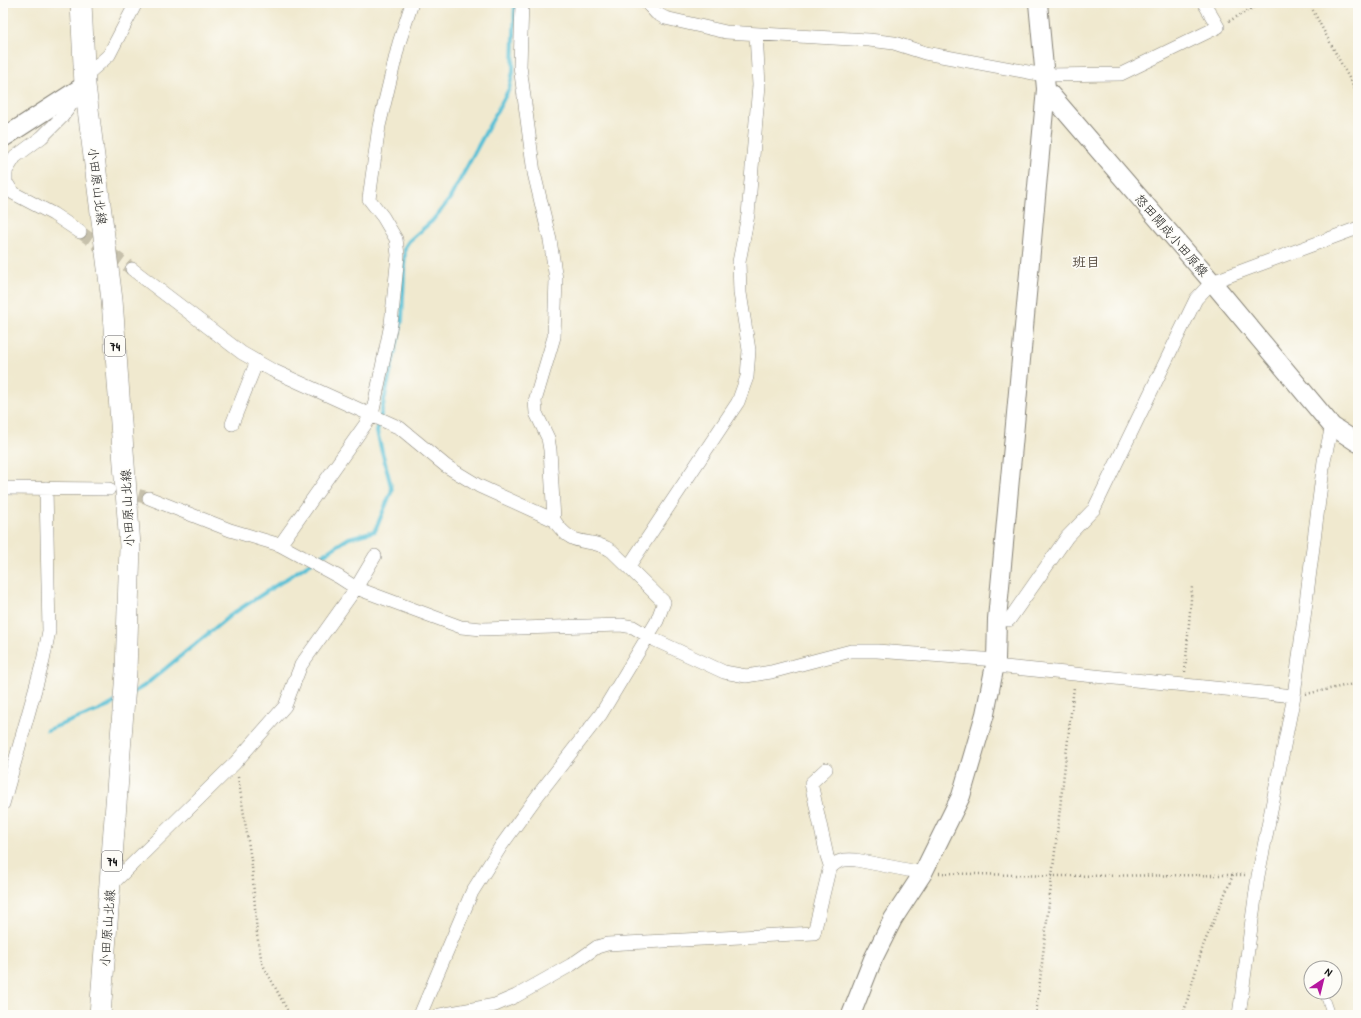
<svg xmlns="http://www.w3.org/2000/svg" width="1361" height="1018" viewBox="0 0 1361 1018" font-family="'Patrick Hand','Klee One',sans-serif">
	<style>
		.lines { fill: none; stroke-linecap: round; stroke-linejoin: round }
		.stream { stroke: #58c0d5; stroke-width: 4 }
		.street-tunnel { stroke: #c6c0ab; stroke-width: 13; stroke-dasharray: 13 6; stroke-linecap: butt }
		.lane-casing { stroke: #868276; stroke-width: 8 }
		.street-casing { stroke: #868276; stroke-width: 14 }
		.secondary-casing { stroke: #868276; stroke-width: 20 }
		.primary-casing { stroke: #868276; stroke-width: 22 }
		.path { stroke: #868276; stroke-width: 2.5; stroke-dasharray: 1 3; stroke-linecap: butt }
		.lane { stroke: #fff; stroke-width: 7 }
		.street { stroke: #fff; stroke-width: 13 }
		.secondary { stroke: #fff; stroke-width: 18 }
		.primary { stroke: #fff; stroke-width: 21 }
		.labels { text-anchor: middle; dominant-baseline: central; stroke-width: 3; stroke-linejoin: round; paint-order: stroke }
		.shield { fill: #fdfcf7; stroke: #605f5e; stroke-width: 1 }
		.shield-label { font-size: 12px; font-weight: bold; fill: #1c1c1c }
		.street-label { font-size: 13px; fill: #1c1c1c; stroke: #fdfcf7 }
		.neighbourhood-label { font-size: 14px; font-weight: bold; fill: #564b3f; stroke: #fdfcf7 }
	</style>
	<rect width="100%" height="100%" fill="#fdfcf7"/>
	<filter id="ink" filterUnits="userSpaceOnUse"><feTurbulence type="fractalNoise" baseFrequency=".025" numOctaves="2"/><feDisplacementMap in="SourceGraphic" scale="8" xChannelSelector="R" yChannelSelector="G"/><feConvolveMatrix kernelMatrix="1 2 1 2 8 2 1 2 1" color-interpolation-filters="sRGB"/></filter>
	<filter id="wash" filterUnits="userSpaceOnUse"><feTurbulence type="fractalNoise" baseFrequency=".012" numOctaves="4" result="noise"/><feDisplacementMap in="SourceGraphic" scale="16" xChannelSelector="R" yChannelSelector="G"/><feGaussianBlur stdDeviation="0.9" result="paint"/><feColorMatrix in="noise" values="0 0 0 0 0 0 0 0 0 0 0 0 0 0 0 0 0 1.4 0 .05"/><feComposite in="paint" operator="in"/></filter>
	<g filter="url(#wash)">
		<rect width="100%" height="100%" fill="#f0e9cf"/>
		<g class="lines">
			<path class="stream" d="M132,693L144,686L232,614L349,538L375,531L392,490L377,432L402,320L405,247L409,241L432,221L449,200L509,89L513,72L515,3
				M47,730L105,708L117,701"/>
		</g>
	</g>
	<g filter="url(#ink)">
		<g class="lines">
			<path class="street-tunnel" d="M80,232L132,269
				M120,491L149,498"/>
			<defs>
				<path id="lane" d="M1323,992L1331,1015"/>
				<path id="street" d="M647,3L656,13L665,18L726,32L869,40L894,43L925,53L1044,75L1121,74L1218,27L1204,3
					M85,76L109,55L136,3
					M80,232L53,214L13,193L6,182V171L15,157L42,137L62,117L81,91
					M132,269L242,353L272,370L400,428L446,466L479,486L554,520
					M232,424L257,361
					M3,488L109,489
					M149,498L230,530L280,545L339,577L356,588L461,627L482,629L621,625L633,627L655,640L724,672L746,676L771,672L851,651H877L996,660
					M280,545L372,415L391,324L398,255L396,239L383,217L369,199L379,126L399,43L412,3
					M629,566L738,402L747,377L749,350L740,293L739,262L748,215L759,85L756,34
					M997,619L1009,620L1067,537L1094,509L1196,299L1212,282L1358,228
					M995,666L1294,696
					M826,769L811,783L827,856L831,868
					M3,804L43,661L49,631L46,488
					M110,886L235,763L285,706L301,665L356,588L375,556
					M420,1015L472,892L501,846L538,795L601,714L657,621L664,602L612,551C588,535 574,551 554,520L550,450L548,438L536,413L535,401L554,337L556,279L550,240L534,173L520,66L522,3
					M440,1015L495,1005L516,996L571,965L597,947L607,944L814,933L829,870C836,860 844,859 856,860L923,873
					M1239,1015L1258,876L1294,696L1324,461L1332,426"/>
				<path id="secondary" d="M1038,3L1046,89L1212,282L1332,426L1358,443
					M3,138L85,85
					M851,1015L873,959L893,919L923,873L961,796L985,714L996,660L997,619L1046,89"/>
				<path id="primary" d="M81,3L85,85L112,300L130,546L126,672L100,1015"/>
			</defs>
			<use href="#lane" class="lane-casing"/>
			<use href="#street" class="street-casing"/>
			<use href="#secondary" class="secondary-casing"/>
			<use href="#primary" class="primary-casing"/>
			<path class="path" d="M1309,3L1358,95
				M1229,21L1262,3
				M1185,672L1192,587
				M1306,694L1358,683
				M238,777L252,866L257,935L262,963L290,1015
				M939,873L1052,876L1233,875
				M1036,1015L1074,687
				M1183,1015L1203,946L1233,875H1245"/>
			<use href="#lane" class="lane"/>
			<use href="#street" class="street"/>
			<use href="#secondary" class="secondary"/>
			<use href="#primary" class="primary"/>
		</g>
	</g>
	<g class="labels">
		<g class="shield">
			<rect x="105" y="336" width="20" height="20" rx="3"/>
			<rect x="102" y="851" width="20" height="20" rx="3"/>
		</g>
		<g class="shield-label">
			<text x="115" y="346">74</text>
			<text x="112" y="861">74</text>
		</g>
		<g class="street-label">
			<text transform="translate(98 186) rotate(83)">小田原山北線</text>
			<text transform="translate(1172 235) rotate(49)">怒田開成小田原線</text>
			<text transform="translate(127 508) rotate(-93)">小田原山北線</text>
			<text transform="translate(107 928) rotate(-86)">小田原山北線</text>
		</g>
		<g class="neighbourhood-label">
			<text x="1086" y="261">班目</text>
		</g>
	</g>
	<rect width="1361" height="1018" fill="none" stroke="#fdfcf7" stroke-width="16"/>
	<g transform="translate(1323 980) rotate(35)"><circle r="19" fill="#fdfcf7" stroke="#a3a29f"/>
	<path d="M0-3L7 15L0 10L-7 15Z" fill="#b5179e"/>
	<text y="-6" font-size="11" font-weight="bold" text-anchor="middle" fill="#1c1c1c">N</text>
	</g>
</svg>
